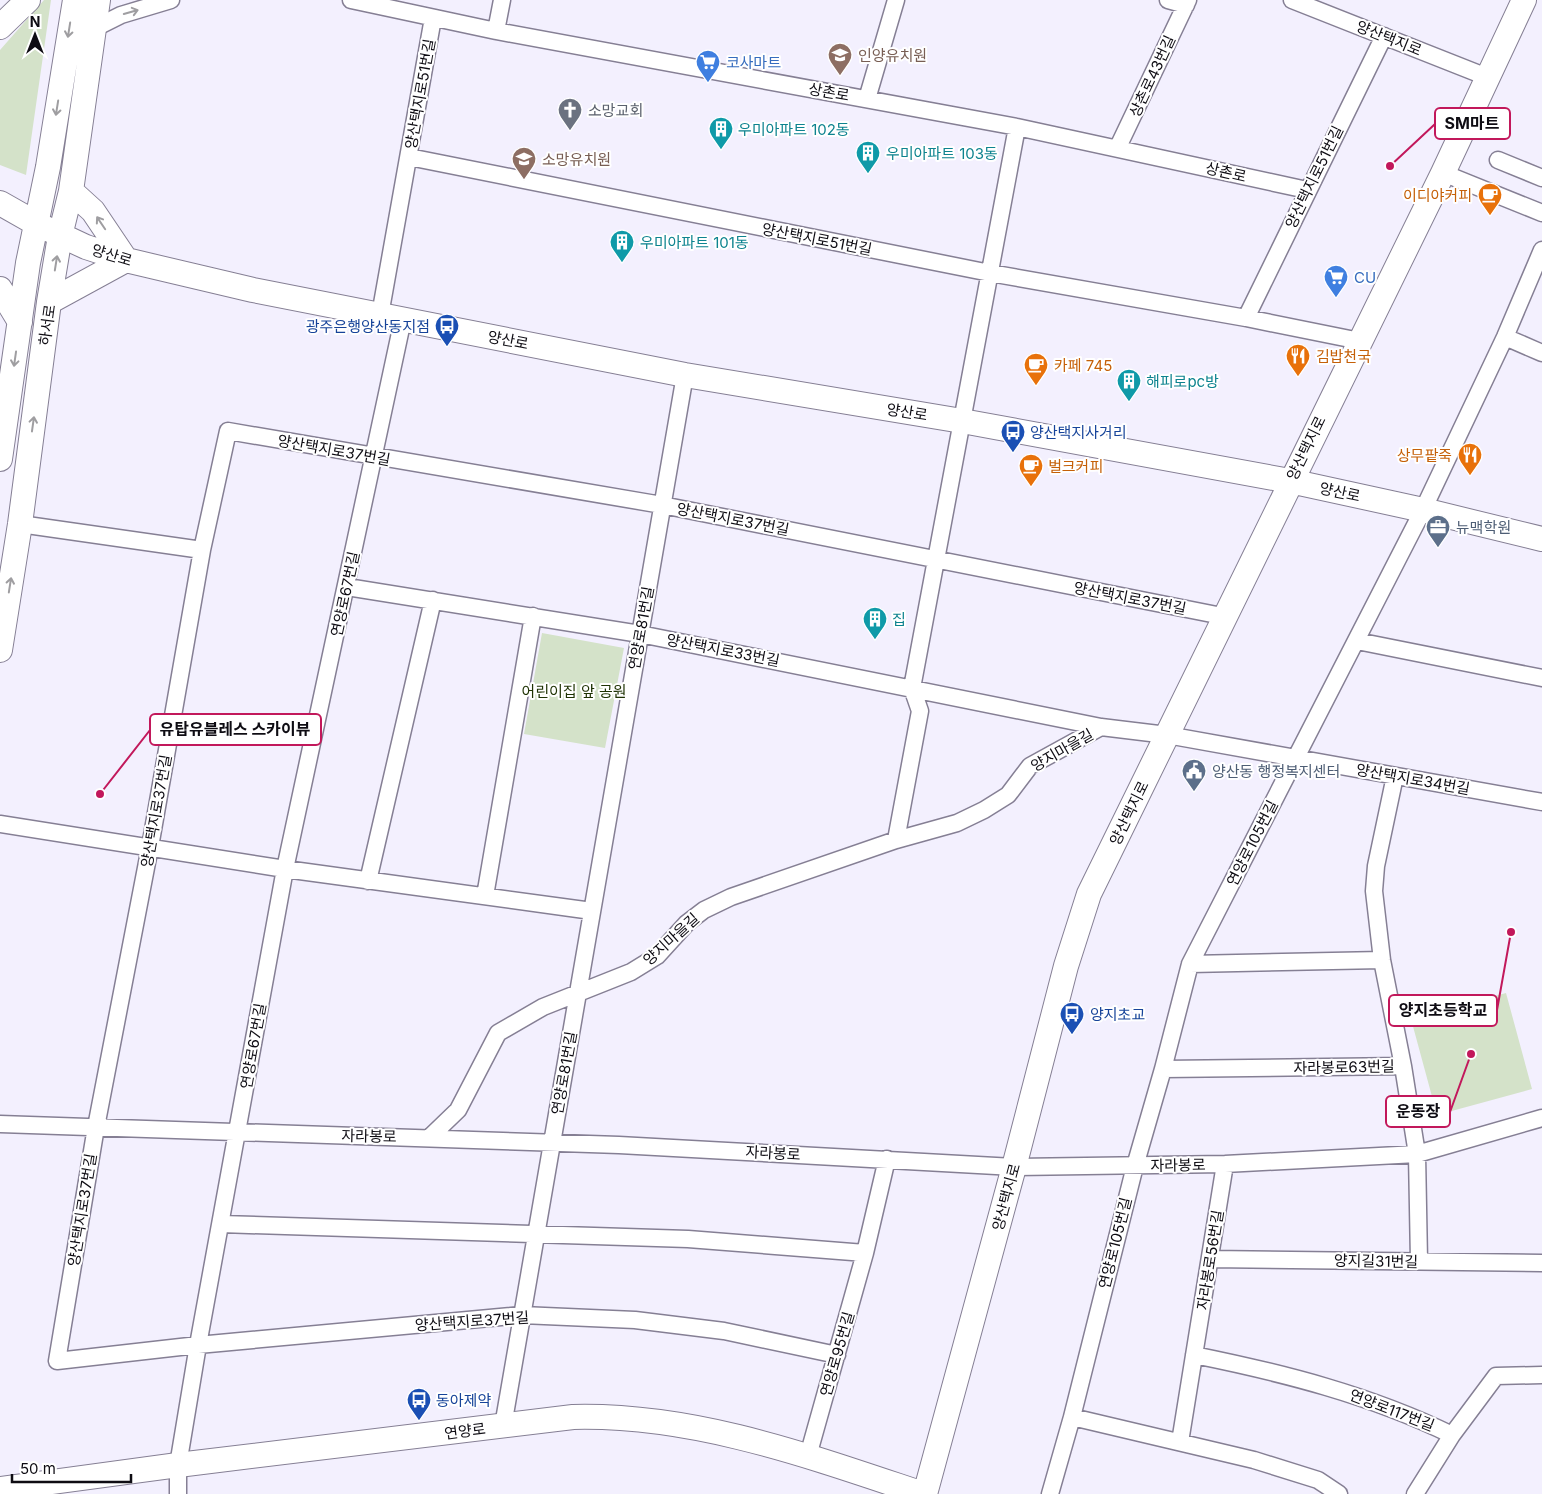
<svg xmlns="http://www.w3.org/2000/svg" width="1542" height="1494" viewBox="0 0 1542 1494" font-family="Inter,'Noto Sans KR',sans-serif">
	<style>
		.green { fill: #d4e2c9 }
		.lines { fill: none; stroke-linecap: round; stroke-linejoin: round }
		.street-casing { stroke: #857f94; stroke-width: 19 }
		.secondary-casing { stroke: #857f94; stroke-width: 26 }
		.street { stroke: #fff; stroke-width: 16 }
		.secondary { stroke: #fff; stroke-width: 24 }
		.oneway { stroke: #9f9ea1 }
		.labels { text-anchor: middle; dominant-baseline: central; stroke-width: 4; stroke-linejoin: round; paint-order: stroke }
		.street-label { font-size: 15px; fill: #0e0c13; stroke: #fff }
		.education-label { font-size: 15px; fill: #785e54; stroke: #fff; text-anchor: start }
		.shop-label { font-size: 15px; fill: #366cbe; stroke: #fff; text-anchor: start }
		.worship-label { font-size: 15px; fill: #5b616d; stroke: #fff; text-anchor: start }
		.culture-label { font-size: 15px; fill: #0d838f; stroke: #fff; text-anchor: start }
		.food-label { font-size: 15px; fill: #c56008; stroke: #fff; text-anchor: start }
		.transit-label { font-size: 15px; fill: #164399; stroke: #fff; text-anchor: start }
		.service-label { font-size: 15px; fill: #4e5e75; stroke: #fff; text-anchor: start }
		.park-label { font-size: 15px; fill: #1e3203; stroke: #fff }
		.leader { fill: none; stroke: #c2185b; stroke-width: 2 }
		.callout-dot { fill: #c2185b; stroke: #fff; stroke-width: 2 }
		.callout { fill: #fff; stroke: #c2185b; stroke-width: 2 }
		.callout-label { font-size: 16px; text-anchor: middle; font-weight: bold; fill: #0e0c13 }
	</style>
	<rect width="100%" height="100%" fill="#f3f0fe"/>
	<path class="green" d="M44,0H51L26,175L0,165V50Z
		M542,633L624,648L605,748L524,734Z
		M1506,993L1532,1089L1437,1115L1411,1019Z"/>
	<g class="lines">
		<defs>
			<path id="street" d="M351,0L496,31L1017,127L1307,190
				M1168,0L1186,5
				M1292,0L1487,77
				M93,29L121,15L171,0
				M496,31L502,0
				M867,99L896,0
				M1118,147L1188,0
				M409,157L990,273L1246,318L1360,341
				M1498,160L1542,178
				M1443,173L1542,213
				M380,315L433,18
				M1246,318L1384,36
				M1505,337L1542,353
				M20,524L202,550
				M347,587L640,634L1101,727L1167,735L1542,802
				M1357,641L1542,678
				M1395,776L1376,866L1374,891L1382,960L1403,1066L1417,1154L1419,1261
				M0,824L285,869L592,911
				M896,840L920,711L912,688L1017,127
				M368,881L433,600
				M485,896L533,616
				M1190,964L1382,960
				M1163,1069L1403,1066
				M0,1124L619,1145L1014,1167L1225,1164L1417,1154L1542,1118
				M430,1137L458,1110L498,1033L543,1007L631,972L657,956L687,923L704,910L731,897L896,840L957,823L984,810L1008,795L1030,766L1101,727
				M221,1224L688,1239L865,1253
				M1210,1259L1542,1263
				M837,1355L724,1331L635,1320L522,1315L198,1345L57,1361L96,1127L150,847L202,550L228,431L662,505L1227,617
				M1194,1355C1283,1373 1370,1395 1452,1435
				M1072,1417L1254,1460L1318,1480L1339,1494
				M503,1426L685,375
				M1180,1442L1225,1164
				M808,1456L865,1253L887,1159
				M178,1494V1465L198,1345L285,869L403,319
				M1050,1494L1072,1417L1135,1166L1163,1069L1190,964L1423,510L1505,337L1542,250
				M1415,1494L1452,1435L1496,1376L1542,1375"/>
			<path id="secondary" d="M0,27L28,0
				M0,203L37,224L86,247L126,260L253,290L685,375L962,421L1290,481L1423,510L1542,539
				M0,289L20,322
				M49,302L126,260L93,211L71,191
				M0,459L28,263L48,167L75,0
				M0,650L20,524L49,302L60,236L71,191L98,0
				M0,1489L178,1465L573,1417C694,1414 809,1456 923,1494
				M925,1494L1014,1167L1066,966L1089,894L1443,173L1524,0"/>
		</defs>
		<use href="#street" class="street-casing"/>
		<use href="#secondary" class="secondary-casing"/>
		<use href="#street" class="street"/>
		<use href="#secondary" class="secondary"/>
	</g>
	<defs><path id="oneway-shaft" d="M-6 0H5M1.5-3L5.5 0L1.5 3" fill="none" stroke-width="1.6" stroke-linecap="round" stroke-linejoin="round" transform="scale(1.25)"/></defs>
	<g class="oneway">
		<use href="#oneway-shaft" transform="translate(131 12) rotate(-16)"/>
		<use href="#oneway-shaft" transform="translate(69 30) rotate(99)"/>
		<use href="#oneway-shaft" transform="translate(57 108) rotate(99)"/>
		<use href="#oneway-shaft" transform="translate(101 223) rotate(-124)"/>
		<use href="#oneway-shaft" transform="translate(56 263) rotate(-81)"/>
		<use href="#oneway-shaft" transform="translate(15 359) rotate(98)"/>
		<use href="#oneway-shaft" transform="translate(33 424) rotate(-82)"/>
		<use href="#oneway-shaft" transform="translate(10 585) rotate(-81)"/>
	</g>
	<defs>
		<symbol id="school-pin" viewBox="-11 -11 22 30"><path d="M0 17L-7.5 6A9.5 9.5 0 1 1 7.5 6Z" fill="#8d6e63" stroke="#fff"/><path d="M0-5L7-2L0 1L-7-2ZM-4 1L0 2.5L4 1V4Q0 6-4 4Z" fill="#fff"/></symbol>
		<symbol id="supermarket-pin" viewBox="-11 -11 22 30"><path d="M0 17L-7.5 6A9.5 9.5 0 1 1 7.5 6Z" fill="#3f7fe0" stroke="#fff"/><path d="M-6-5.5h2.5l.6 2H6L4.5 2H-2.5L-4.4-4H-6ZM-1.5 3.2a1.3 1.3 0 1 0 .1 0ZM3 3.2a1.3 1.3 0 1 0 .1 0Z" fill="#fff"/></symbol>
		<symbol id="church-pin" viewBox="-11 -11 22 30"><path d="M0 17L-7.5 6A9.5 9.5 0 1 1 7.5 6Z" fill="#6b7280" stroke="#fff"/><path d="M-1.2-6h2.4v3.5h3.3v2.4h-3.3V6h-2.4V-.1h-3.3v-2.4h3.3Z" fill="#fff"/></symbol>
		<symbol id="building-pin" viewBox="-11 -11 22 30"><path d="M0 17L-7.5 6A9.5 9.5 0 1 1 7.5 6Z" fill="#0f9aa8" stroke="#fff"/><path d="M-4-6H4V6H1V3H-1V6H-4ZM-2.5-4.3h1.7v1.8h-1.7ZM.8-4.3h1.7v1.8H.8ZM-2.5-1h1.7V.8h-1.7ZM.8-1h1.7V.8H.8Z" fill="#fff"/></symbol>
		<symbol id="cafe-pin" viewBox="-11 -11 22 30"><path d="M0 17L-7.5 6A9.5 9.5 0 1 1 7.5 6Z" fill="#e8710a" stroke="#fff"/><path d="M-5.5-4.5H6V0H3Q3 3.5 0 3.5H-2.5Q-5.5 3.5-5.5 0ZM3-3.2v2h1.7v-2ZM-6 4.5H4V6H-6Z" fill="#fff"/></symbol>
		<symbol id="bus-pin" viewBox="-11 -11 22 30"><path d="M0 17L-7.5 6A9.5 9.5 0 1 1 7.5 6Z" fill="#1a4fb4" stroke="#fff"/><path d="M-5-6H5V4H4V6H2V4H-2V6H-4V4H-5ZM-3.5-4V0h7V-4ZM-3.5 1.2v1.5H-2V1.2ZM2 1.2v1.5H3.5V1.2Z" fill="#fff"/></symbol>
		<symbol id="restaurant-pin" viewBox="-11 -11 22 30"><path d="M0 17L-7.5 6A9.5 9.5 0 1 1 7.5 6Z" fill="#e8710a" stroke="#fff"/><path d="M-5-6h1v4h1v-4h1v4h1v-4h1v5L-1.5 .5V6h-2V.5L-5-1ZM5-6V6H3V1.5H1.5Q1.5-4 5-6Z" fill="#fff"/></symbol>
		<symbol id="office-pin" viewBox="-11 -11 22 30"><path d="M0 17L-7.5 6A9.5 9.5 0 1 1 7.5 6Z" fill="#5c6f8a" stroke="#fff"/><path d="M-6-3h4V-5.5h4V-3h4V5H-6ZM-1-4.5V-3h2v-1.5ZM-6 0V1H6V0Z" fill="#fff"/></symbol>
		<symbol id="civic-pin" viewBox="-11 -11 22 30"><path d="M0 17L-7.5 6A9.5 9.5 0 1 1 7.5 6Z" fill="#5c6f8a" stroke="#fff"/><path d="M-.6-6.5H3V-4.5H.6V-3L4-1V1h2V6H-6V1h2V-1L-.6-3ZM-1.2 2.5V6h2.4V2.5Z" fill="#fff"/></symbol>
	</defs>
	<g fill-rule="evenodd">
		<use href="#school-pin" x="826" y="41" width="28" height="38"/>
		<use href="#supermarket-pin" x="694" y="48" width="28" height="38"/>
		<use href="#church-pin" x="556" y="96" width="28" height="38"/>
		<use href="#building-pin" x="707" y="115" width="28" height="38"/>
		<use href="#building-pin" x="854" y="139" width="28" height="38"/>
		<use href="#school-pin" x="510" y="145" width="28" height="38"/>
		<use href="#cafe-pin" x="1476" y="181" width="28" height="38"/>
		<use href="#building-pin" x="608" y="228" width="28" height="38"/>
		<use href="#supermarket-pin" x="1322" y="263" width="28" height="38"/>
		<use href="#bus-pin" x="433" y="312" width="28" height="38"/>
		<use href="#restaurant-pin" x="1284" y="342" width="28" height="38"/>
		<use href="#cafe-pin" x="1022" y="351" width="28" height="38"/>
		<use href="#building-pin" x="1115" y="367" width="28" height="38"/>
		<use href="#bus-pin" x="999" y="418" width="28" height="38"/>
		<use href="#restaurant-pin" x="1456" y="441" width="28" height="38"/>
		<use href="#cafe-pin" x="1017" y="452" width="28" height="38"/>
		<use href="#office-pin" x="1424" y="513" width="28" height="38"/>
		<use href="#building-pin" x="861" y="605" width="28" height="38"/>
		<use href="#civic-pin" x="1180" y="757" width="28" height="38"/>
		<use href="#bus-pin" x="1058" y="1000" width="28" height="38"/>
		<use href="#bus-pin" x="405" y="1386" width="28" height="38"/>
	</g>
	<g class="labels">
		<g class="street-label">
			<text transform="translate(1389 38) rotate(22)">양산택지로</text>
			<text transform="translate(1152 76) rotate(-65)">상촌로43번길</text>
			<text transform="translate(829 92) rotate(10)">상촌로</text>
			<text transform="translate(420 94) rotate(-80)">양산택지로51번길</text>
			<text transform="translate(1226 172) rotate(13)">상촌로</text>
			<text transform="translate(1314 177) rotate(-64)">양산택지로51번길</text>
			<text transform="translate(817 239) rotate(11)">양산택지로51번길</text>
			<text transform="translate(112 255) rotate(17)">양산로</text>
			<text transform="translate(47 325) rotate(-82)">하서로</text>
			<text transform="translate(508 340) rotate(11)">양산로</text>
			<text transform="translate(907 412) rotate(9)">양산로</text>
			<text transform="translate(1306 448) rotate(-64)">양산택지로</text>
			<text transform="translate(334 450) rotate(10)">양산택지로37번길</text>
			<text transform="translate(1340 492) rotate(12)">양산로</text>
			<text transform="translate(733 519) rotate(11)">양산택지로37번길</text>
			<text transform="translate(345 594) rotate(-78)">연양로67번길</text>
			<text transform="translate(1130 598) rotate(11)">양산택지로37번길</text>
			<text transform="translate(641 628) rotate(-80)">연양로81번길</text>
			<text transform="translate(723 650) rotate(11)">양산택지로33번길</text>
			<text transform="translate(1062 750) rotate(-30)">양지마을길</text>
			<text transform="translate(1413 779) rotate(10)">양산택지로34번길</text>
			<text transform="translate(156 811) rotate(-80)">양산택지로37번길</text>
			<text transform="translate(1129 813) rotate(-64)">양산택지로</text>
			<text transform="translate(1252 843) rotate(-63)">연양로105번길</text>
			<text transform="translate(671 939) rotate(-42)">양지마을길</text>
			<text transform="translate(253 1046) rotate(-80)">연양로67번길</text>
			<text transform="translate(1344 1067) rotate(-1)">자라봉로63번길</text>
			<text transform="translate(564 1073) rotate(-80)">연양로81번길</text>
			<text transform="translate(369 1136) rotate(1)">자라봉로</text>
			<text transform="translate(773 1153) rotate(3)">자라봉로</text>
			<text transform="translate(1178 1165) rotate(-1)">자라봉로</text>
			<text transform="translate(1006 1197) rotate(-75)">양산택지로</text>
			<text transform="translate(82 1210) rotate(-81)">양산택지로37번길</text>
			<text transform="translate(1115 1243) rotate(-76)">연양로105번길</text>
			<text transform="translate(1210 1260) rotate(-81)">자라봉로56번길</text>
			<text transform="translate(1376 1261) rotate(1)">양지길31번길</text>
			<text transform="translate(472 1321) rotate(-4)">양산택지로37번길</text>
			<text transform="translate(837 1354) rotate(-74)">연양로95번길</text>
			<text transform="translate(1392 1410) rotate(21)">연양로117번길</text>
			<text transform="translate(465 1431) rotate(-7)">연양로</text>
		</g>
		<g class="education-label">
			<text x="858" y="55">인양유치원</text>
			<text x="542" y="159">소망유치원</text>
		</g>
		<g class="shop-label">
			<text x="726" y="62">코사마트</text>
			<text x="1354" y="277">CU</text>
		</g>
		<g class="worship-label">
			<text x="588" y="110">소망교회</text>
		</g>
		<g class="culture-label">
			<text x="738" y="129">우미아파트 102동</text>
			<text x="886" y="153">우미아파트 103동</text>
			<text x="640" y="242">우미아파트 101동</text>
			<text x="1146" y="381">해피로pc방</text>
			<text x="892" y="619">집</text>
		</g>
		<g class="food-label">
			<text x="1472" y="195" text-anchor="end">이디야커피</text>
			<text x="1316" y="356">김밥천국</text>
			<text x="1054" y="365">카페 745</text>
			<text x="1452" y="455" text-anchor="end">상무팥죽</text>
			<text x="1048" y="466">벌크커피</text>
		</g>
		<g class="transit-label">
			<text x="430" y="326" text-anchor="end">광주은행양산동지점</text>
			<text x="1030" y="432">양산택지사거리</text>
			<text x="1090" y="1014">양지초교</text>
			<text x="436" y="1400">동아제약</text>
		</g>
		<g class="service-label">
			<text x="1456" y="527">뉴맥학원</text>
			<text x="1212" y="771">양산동 행정복지센터</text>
		</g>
		<g class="park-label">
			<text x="574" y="691">어린이집 앞 공원</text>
		</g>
	</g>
	<path class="leader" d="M1390 166L1435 124M100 794L150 730M1511 932L1497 1010M1471 1054L1450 1112"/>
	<g class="callout-dot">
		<circle cx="1390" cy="166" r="5"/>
		<circle cx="100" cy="794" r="5"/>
		<circle cx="1511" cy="932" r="5"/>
		<circle cx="1471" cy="1054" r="5"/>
	</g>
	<g class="callout">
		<rect x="1435" y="108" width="75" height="31" rx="5"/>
		<rect x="150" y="714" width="171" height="31" rx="5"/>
		<rect x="1389" y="995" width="108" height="31" rx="5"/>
		<rect x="1386" y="1096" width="64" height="31" rx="5"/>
	</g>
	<g class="callout-label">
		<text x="1472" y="129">SM마트</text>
		<text x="235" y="735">유탑유블레스 스카이뷰</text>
		<text x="1443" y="1016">양지초등학교</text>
		<text x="1418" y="1117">운동장</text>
	</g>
	<g transform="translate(35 35)" stroke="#ffffff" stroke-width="4" paint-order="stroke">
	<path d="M0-4L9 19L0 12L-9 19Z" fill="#0e0c13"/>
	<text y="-8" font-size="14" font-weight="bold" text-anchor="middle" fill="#0e0c13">N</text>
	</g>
	<path d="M12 1474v8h119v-8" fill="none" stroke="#0e0c13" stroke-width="2.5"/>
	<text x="20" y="1474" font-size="15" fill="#0e0c13" stroke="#ffffff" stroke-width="4" paint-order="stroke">50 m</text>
</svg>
